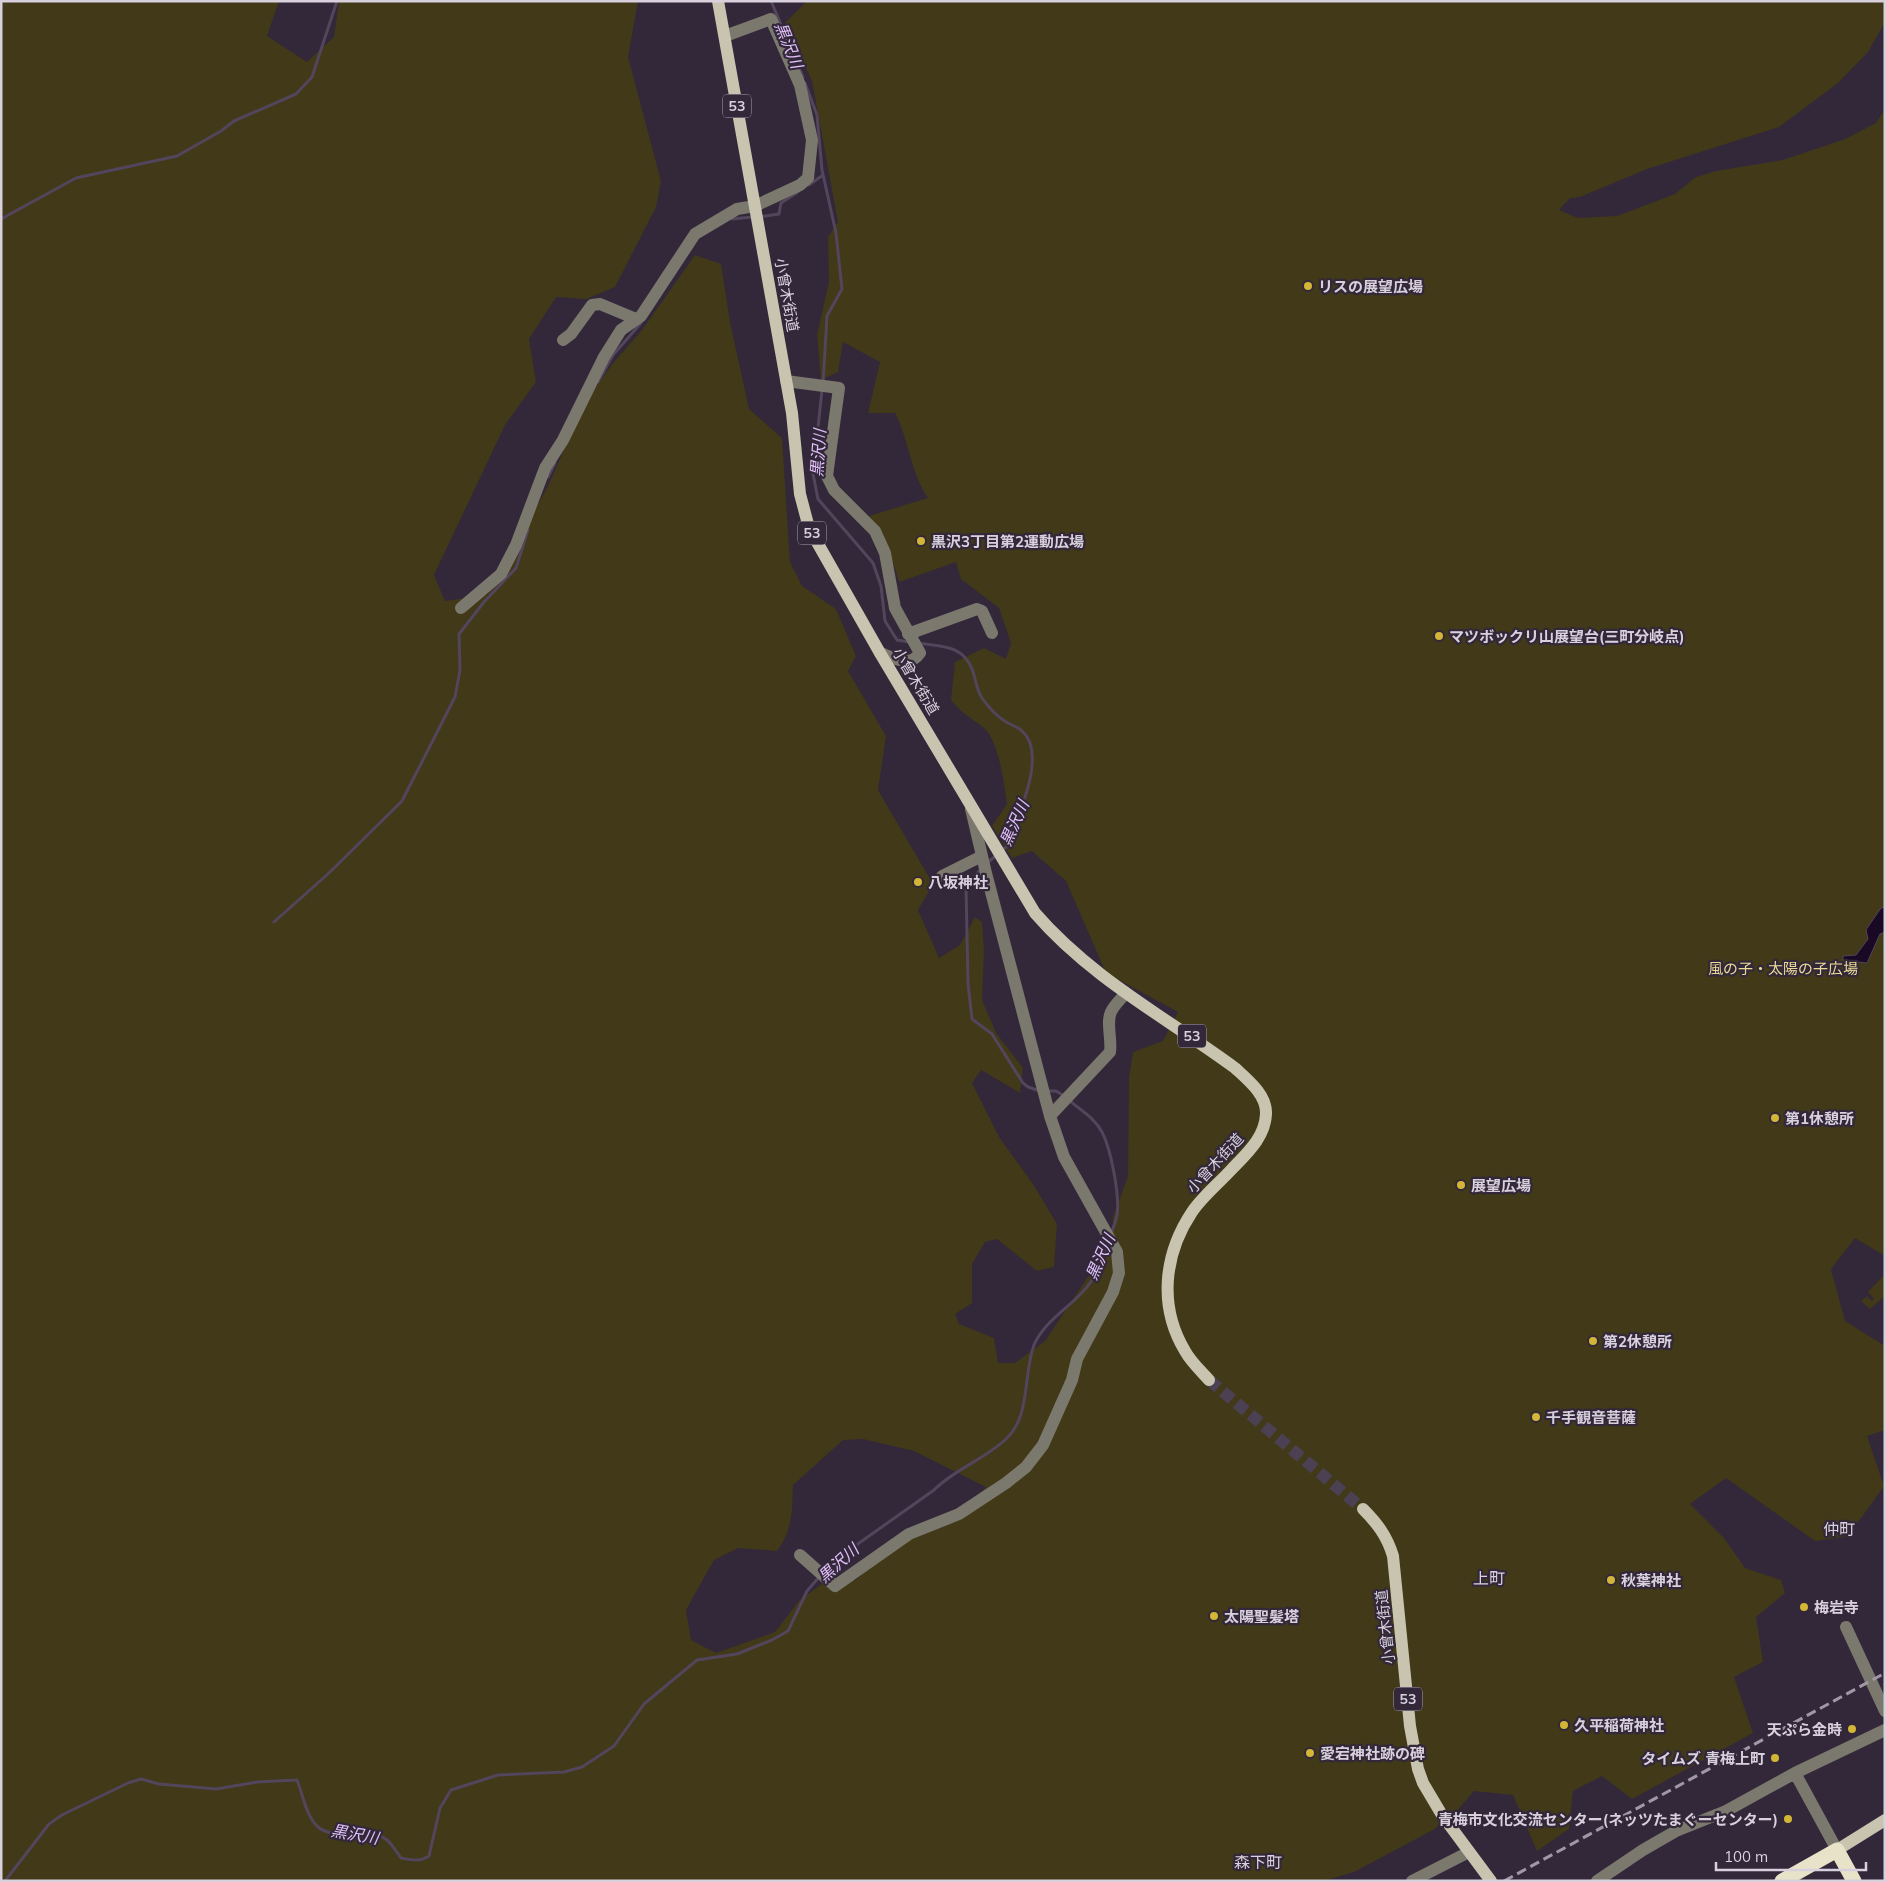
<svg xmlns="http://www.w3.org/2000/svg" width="1886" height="1882" viewBox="0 0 1886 1882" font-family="Mulish,'Noto Sans JP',sans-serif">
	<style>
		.green { fill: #413918; fill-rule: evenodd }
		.water { fill: #1a0925; stroke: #53455c }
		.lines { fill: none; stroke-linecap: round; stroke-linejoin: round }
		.stream { stroke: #53455c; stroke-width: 3 }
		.major-tunnel { stroke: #4b4152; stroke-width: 12; stroke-dasharray: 12 6; stroke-linecap: butt }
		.minor { stroke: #7b786e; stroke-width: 12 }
		.major { stroke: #c9c4af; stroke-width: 12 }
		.highway { stroke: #e8e2c8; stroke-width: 15 }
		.rail { stroke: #a098a6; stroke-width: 3; stroke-dasharray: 10 5; stroke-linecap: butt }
		.poi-dot { fill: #d3b635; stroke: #32283a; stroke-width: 2 }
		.labels { text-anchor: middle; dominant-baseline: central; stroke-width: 4.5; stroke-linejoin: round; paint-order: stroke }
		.shield { fill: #32283a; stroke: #a69eac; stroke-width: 1 }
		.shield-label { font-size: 14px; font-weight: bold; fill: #d8d1dd }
		.poi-label { font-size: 15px; font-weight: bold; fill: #d8d1dd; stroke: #32283a; text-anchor: start }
		.street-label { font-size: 15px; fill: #d8d1dd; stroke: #32283a }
		.park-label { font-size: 15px; fill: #ecdb97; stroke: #32283a }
		.water-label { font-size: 16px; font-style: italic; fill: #e2c0fa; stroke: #32283a }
		.neighbourhood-label { font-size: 16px; fill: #d8d1dd; stroke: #32283a }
	</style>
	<rect width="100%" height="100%" fill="#32283a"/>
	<path class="green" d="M1,1H279L267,36L307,62L334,37L339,1H638L628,57L661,181L656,207L615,287L586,299L556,297L529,339L536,382L505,425L434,575L445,601L487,595L548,486L584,404L613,363L642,330L695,255L721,264L730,322L749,409L782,438L790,562L802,586L836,609L856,656L848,671L886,736L878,790L933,884L918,910L939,958L960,945L975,917L982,922L984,950L982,1000L996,1033L1023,1068L1020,1093L981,1070L972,1083L999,1137L1033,1184L1057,1224L1054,1267L1037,1271L997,1239L985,1242L972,1264V1303L955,1314L959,1324L994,1338L998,1363H1015L1045,1341L1112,1241L1113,1217L1128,1176L1129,1077L1133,1052L1163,1041L1178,1012L1106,973L1066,881L1032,851L1012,858L992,826L1007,804C1004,783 999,741 983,727C971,718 960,712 951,700L955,662L984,648L1006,659L1011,643L999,608L961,579L956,562L899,582C892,556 885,537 869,516L928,498C911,474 909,440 895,413H868L880,362L843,342L838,372L821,380L817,335L829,282L828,237L838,222L812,81L785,23L807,1H1885V22L1868,52L1838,83L1779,127L1647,169L1580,197L1570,198L1559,210L1578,218L1617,216L1675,194L1696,177L1716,171L1783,160L1845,139L1876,123L1885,109V1256L1855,1238L1831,1269L1845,1321L1885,1346V1430L1867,1436L1884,1486L1862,1517L1844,1537L1815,1541L1726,1478L1690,1504L1724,1538L1745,1568L1781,1580L1785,1593L1756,1617L1763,1662L1734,1677L1753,1733L1632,1799L1602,1776L1573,1791L1569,1829L1537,1851L1513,1795L1474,1791L1457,1811L1433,1830L1354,1872L1324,1881H1ZM863,1439L914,1451L986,1487L960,1517L912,1529L856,1580L823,1583L799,1601L775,1632L716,1653L691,1640L686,1610L714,1560L738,1548L777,1551C793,1529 792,1511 793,1485L843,1440Z
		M1885,1274V1296L1870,1309L1861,1301L1867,1296L1872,1301L1874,1299L1868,1292Z"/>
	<path class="water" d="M1885,907V932L1880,934L1867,963L1843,960V956L1856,955L1868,939L1866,930C1867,928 1879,911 1881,908Z"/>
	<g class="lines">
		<path class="stream" d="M771,1L803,77
			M805,83L817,115L822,170L836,233L842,289L827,316L823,384
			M809,185L823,175
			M759,217L779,214L781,203L798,192
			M1,219L76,178L177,156L221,131L234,121L296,94L312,77L337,1
			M732,219L753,217
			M598,382L613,355L641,323
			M822,390L813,474L818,499L873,563L881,586L885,621L897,640L909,642
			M548,477L555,463
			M918,643C941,647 962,644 972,669C976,679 976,689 982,698C989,708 995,715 1006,722C1011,725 1018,727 1022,731C1049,755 1016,820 1006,847L1002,850
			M987,863L998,854
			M981,869L966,886L968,984L972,1019L992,1034L1023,1083L1028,1087L1040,1091
			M274,922L329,873L402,801L455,697L460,670L459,634L484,602L516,568L528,530
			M1046,1091H1056L1064,1096
			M1069,1100C1080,1110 1095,1118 1102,1132C1111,1149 1120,1196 1117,1215C1116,1221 1113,1228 1111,1234
			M824,1571L838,1558L934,1490C955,1469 985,1459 1006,1439C1031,1416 1023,1374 1034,1345C1045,1319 1075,1305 1090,1283C1098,1271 1103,1257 1107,1244
			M5,1881L49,1824L62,1815L128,1783L141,1779L159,1784L216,1789L257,1782L297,1780C303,1795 306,1816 318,1827C336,1842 368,1825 387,1840C392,1844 397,1853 401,1858C412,1860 420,1862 429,1856L440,1808L451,1790L498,1775L564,1772L582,1767L614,1746L644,1704L697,1660L737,1654L772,1640L788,1631L807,1591L820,1576"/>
		<path class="major-tunnel" d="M1209,1380L1363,1509"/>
		<path class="minor" d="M563,340L571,334L592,305L600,304L636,319
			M786,381L839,388L827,476L834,490L875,531L885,553L895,608L920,653C910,668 894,658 880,653
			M461,608L501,574L516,545L545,468L563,440L604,357L621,330L641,316L695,234L737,209L755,206L800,185L808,178L812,140L800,85L771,19L725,36
			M908,634L977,609L982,611L992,633
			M942,876L982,856
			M1050,1116L1110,1052C1112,1040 1106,1022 1111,1012C1114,1005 1121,999 1126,993
			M800,1555L835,1586L909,1534L959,1514L1006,1483L1026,1467L1043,1445L1072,1380L1077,1359L1113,1292L1119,1273L1117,1252L1064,1157L1050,1116L986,873L971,809
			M1846,1627L1885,1711
			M1795,1773L1837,1850
			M1412,1881L1469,1852
			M1597,1881L1643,1850L1676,1831L1726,1811L1795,1773L1885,1730"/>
		<path class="major" d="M718,1L792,413L800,494L809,528L880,653L1035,913C1091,978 1167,1018 1235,1068C1248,1080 1267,1095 1266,1114C1265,1138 1246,1154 1231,1170C1218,1184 1202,1197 1192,1212C1164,1254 1158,1306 1185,1351C1191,1362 1201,1371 1209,1380
			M1363,1509C1377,1523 1387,1536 1393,1556L1410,1726L1418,1769L1423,1783L1442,1815L1491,1881
			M1837,1850L1885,1820"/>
		<path class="highway" d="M1782,1881L1837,1850L1854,1881"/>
		<path class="rail" d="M1504,1881L1885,1673"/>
	</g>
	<g class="poi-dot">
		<circle cx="1308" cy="286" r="5"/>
		<circle cx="921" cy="541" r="5"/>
		<circle cx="1439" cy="636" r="5"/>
		<circle cx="918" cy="882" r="5"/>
		<circle cx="1775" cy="1118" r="5"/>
		<circle cx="1461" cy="1185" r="5"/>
		<circle cx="1593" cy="1341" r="5"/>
		<circle cx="1536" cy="1417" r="5"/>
		<circle cx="1611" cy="1580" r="5"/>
		<circle cx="1804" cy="1607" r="5"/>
		<circle cx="1214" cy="1616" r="5"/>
		<circle cx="1564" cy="1725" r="5"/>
		<circle cx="1852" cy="1729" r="5"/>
		<circle cx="1310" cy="1753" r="5"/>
		<circle cx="1775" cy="1758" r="5"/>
		<circle cx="1788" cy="1819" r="5"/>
	</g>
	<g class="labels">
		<g class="shield">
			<rect x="723" y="94.5" width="28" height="23" rx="4"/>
			<rect x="798" y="521.5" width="28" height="23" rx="4"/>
			<rect x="1178" y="1024.5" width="28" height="23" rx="4"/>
			<rect x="1394" y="1687.5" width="28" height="23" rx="4"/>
		</g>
		<g class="shield-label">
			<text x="737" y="106">53</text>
			<text x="812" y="533">53</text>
			<text x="1192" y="1036">53</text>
			<text x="1408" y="1699">53</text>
		</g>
		<g class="poi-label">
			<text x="1318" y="286">リスの展望広場</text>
			<text x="931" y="541">黒沢3丁目第2運動広場</text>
			<text x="1449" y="636">マツボックリ山展望台(三町分岐点)</text>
			<text x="928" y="882">八坂神社</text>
			<text x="1785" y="1118">第1休憩所</text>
			<text x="1471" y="1185">展望広場</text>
			<text x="1603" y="1341">第2休憩所</text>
			<text x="1546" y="1417">千手観音菩薩</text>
			<text x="1621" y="1580">秋葉神社</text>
			<text x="1814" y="1607">梅岩寺</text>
			<text x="1224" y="1616">太陽聖髪塔</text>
			<text x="1574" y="1725">久平稲荷神社</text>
			<text x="1842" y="1729" text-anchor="end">天ぷら金時</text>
			<text x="1320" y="1753">愛宕神社跡の碑</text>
			<text x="1765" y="1758" text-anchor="end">タイムズ 青梅上町</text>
			<text x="1778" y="1819" text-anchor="end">青梅市文化交流センター(ネッツたまぐーセンター)</text>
		</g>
		<g class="street-label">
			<text transform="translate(787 295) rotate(80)">小曾木街道</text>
			<text transform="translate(916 681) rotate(59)">小曾木街道</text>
			<text transform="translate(1215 1163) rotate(-47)">小曾木街道</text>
			<text transform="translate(1385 1627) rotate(-96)">小曾木街道</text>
		</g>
		<g class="park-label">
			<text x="1783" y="968">風の子・太陽の子広場</text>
		</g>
		<g class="water-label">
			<text transform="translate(789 45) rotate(68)">黒沢川</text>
			<text transform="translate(818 453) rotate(-86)">黒沢川</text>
			<text transform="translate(1014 823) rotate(-66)">黒沢川</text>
			<text transform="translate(1100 1257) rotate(-66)">黒沢川</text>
			<text transform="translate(838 1563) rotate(-42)">黒沢川</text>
			<text transform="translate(355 1834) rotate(10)">黒沢川</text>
		</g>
		<g class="neighbourhood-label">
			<text x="1839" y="1529">仲町</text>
			<text x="1489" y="1578">上町</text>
			<text x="1258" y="1862">森下町</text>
		</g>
	</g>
	<rect width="1886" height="1882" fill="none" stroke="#d8d1dd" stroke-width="5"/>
	<path d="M1716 1862v8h150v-8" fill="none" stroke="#d8d1dd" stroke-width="2.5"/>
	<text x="1724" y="1862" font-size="15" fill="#d8d1dd" stroke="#32283a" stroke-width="4" paint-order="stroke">100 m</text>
</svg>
